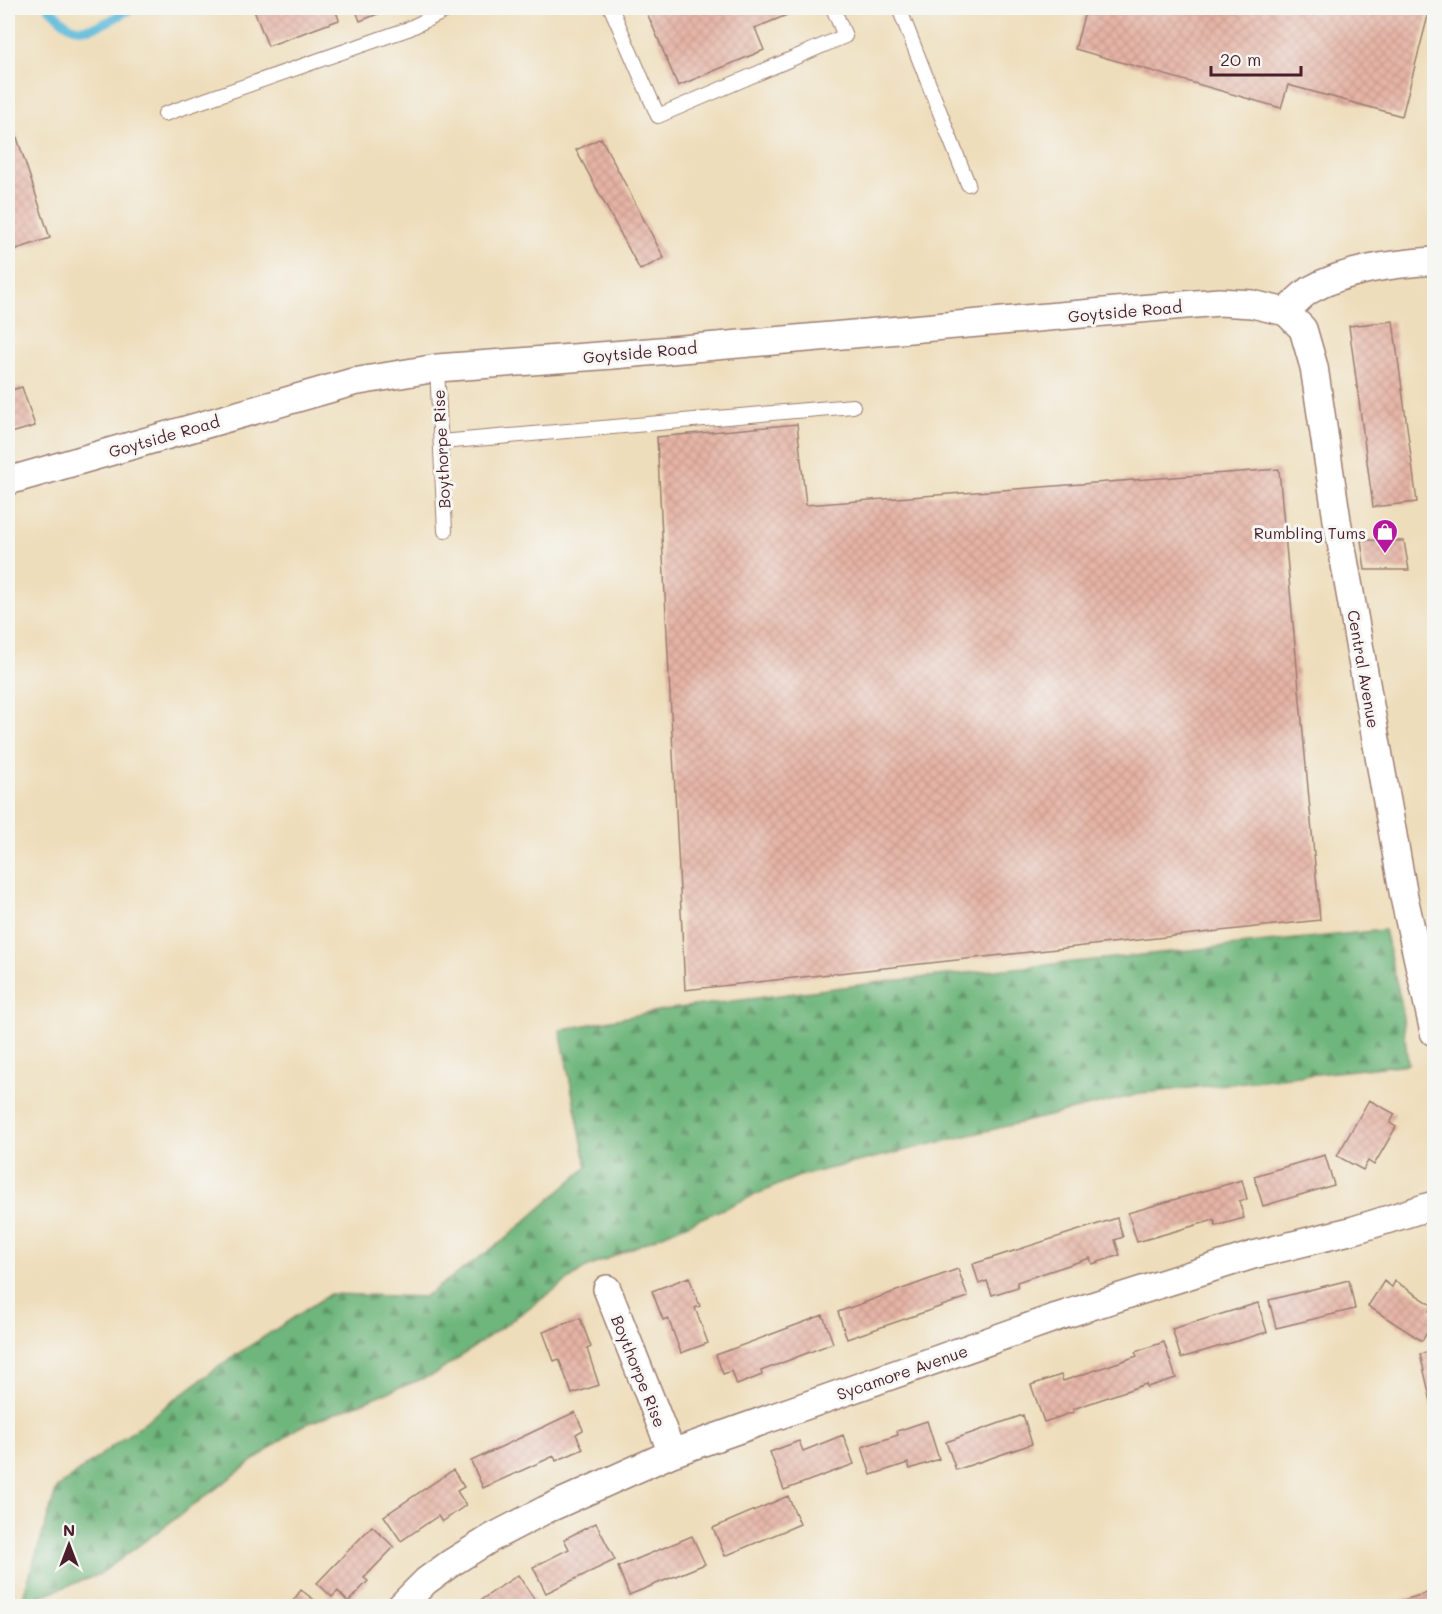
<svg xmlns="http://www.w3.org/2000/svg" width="1442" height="1614" viewBox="0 0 1442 1614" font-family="Mali,sans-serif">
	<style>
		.forest { fill: url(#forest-firs); stroke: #5c6a53; stroke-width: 1.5 }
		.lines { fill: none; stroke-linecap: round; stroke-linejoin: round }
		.stream { stroke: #5ab9d9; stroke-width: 9 }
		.building { fill: url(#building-cross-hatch) }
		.service-casing { stroke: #9c7e72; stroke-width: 16 }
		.minor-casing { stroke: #9c7e72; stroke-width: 30 }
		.service { stroke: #fff; stroke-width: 14 }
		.minor { stroke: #fff; stroke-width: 27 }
		.labels { text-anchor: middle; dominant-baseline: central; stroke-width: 6; stroke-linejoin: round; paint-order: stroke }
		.street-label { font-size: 16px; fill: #4a1f2b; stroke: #f6f6f2 }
		.poi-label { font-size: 16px; fill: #4a1f2b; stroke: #f6f6f2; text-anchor: end }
	</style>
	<defs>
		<pattern id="forest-firs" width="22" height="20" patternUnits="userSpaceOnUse" patternTransform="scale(1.5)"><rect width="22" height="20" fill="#6eb67b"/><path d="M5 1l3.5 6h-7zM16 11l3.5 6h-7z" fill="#5c9365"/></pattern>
		<pattern id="building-cross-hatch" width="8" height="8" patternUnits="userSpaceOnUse" patternTransform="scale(1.5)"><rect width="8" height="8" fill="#e5b4a5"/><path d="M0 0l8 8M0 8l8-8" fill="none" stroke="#c69a8e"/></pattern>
	</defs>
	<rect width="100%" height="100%" fill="#f6f6f2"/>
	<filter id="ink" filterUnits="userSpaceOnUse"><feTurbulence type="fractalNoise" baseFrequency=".0167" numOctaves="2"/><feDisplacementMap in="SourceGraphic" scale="12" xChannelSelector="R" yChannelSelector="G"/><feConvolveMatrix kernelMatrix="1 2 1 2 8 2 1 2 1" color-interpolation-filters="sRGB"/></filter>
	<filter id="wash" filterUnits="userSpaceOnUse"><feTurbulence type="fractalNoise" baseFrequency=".008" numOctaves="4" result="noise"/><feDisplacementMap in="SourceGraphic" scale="24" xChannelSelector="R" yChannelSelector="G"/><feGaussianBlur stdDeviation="1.35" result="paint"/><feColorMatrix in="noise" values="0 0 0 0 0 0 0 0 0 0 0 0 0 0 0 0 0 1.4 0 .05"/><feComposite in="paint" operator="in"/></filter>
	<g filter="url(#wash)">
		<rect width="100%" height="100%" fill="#eeddba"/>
		<path class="forest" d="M1384,930L1401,1002L1408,1064L1144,1093L799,1176L584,1269L437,1373L299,1427L100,1574L21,1603L57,1488L222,1364L330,1294L424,1297L504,1240L587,1167L560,1030L663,1010L890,981Z"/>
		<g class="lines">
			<path class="stream" d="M49,8C55,13 60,20 67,24C86,38 115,18 132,8"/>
		</g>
		<g id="blocks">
			<path class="building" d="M253,8H335L339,20L268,46Z
				M355,8H378L380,13L360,21Z
				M645,8H804L755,28L764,50L678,86Z
				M1086,8H1430L1402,116L1288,85L1281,108L1075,49Z
				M8,110L50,238L8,252Z
				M601,138L664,258L640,270L576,150Z
				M1393,321L1417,502L1373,507L1349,326Z
				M22,387L35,426L8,434V391Z
				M797,424L806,505L1279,469L1320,920L685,990L657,437Z
				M1361,540L1404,541L1409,570H1365Z
				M1369,1100L1395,1114L1390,1123L1396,1127L1374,1165L1368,1161L1363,1170L1337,1156Z
				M1325,1155L1334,1185L1263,1206L1254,1176Z
				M1242,1180L1247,1199L1239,1201L1244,1218L1216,1226L1214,1220L1137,1242L1128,1213Z
				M1117,1218L1123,1237L1115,1240L1120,1255L1092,1264L1090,1258L1017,1282L1018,1287L992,1295L987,1281L979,1284L973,1264Z
				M958,1269L968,1297L847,1339L838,1312Z
				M689,1277L700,1306L695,1308L708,1343L681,1353L668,1318L663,1320L652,1291Z
				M1349,1280L1355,1309L1276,1328L1269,1300Z
				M1384,1281L1392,1287L1395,1281L1432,1305L1429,1311L1434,1314V1321L1422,1341L1368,1306Z
				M1258,1303L1267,1332L1181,1358L1172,1329Z
				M823,1315L833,1343L761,1371L762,1375L737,1385L732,1371L723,1374L716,1355Z
				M580,1318L591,1347L587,1349L599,1385L572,1394L559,1359L554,1361L543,1332Z
				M1164,1342L1176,1378L1147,1387L1146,1384L1073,1409L1074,1412L1044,1422L1031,1385L1061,1375L1063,1381L1137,1356L1135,1352Z
				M1434,1351V1414L1420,1354Z
				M575,1412L583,1430L576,1434L583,1449L556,1461L554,1456L483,1488L471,1461Z
				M1023,1415L1032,1444L956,1470L946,1442Z
				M927,1421L939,1459L910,1469L908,1463L871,1475L862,1447L898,1435L897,1431Z
				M843,1435L854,1464L784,1490L770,1452L799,1441L803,1451Z
				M453,1470L464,1487L457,1491L466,1505L442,1522L438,1516L401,1541L384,1516Z
				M788,1496L800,1524L725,1556L713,1528Z
				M596,1523L615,1560L546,1593L533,1567L569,1549L564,1539Z
				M372,1526L394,1547L364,1578L368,1581L348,1602L338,1591L332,1597L317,1583Z
				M692,1536L705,1564L629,1595L618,1567Z
				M518,1575L535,1600L524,1606H472Z
				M301,1590L317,1602L313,1606H289Z
				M1434,1591V1606H1383Z"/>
		</g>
	</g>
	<g filter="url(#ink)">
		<use href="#blocks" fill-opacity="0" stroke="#9c7e72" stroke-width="1.5"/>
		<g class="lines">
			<defs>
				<path id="service" d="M611,8L658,116L845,36L833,8
					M899,8L968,184
					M165,114L408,29L451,8
					M437,368L445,531
					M441,442L853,406"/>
				<path id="minor" d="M1286,312L1303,329L1314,367L1337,520L1404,897L1434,1032
					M1286,312C1293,305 1301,295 1310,290C1347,269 1393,264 1434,261
					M8,481L353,382L437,368L613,355L1219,302L1252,304L1286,312
					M607,1289L672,1453
					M401,1606L426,1581L451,1563L493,1537L545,1510L672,1453L1057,1317L1253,1255L1354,1230L1434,1205"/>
			</defs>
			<use href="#service" class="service-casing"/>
			<use href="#minor" class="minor-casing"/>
			<use href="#service" class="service"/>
			<use href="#minor" class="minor"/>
		</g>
	</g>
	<defs>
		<symbol id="shop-pin" viewBox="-11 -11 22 30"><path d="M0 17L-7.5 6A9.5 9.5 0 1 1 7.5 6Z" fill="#b5179e" stroke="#f6f6f2"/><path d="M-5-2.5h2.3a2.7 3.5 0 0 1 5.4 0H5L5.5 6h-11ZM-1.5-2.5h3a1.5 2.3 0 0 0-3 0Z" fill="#fff"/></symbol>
	</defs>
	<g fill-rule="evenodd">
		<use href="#shop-pin" x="1370" y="517" width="30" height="40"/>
	</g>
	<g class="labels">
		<g class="street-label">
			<text transform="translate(1125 311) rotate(-5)">Goytside Road</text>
			<text transform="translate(640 352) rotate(-5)">Goytside Road</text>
			<text transform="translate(164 436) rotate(-16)">Goytside Road</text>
			<text transform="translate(441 449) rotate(-93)">Boythorpe Rise</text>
			<text transform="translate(1364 669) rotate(80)">Central Avenue</text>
			<text transform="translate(639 1371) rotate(68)">Boythorpe Rise</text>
			<text transform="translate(902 1372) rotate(-19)">Sycamore Avenue</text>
		</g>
		<g class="poi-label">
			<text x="1366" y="532">Rumbling Tums</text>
		</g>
	</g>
	<rect width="1442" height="1614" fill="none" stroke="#f6f6f2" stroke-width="30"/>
	<g transform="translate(69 1545)" stroke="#f6f6f2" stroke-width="4.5" paint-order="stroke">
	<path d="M0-4.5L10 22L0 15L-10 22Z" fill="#4a1f2b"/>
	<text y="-9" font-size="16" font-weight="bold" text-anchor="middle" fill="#4a1f2b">N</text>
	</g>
	<path d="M1211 66v9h90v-9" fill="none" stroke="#4a1f2b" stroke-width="3"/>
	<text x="1220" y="66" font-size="18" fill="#4a1f2b" stroke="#f6f6f2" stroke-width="4.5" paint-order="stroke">20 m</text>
</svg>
